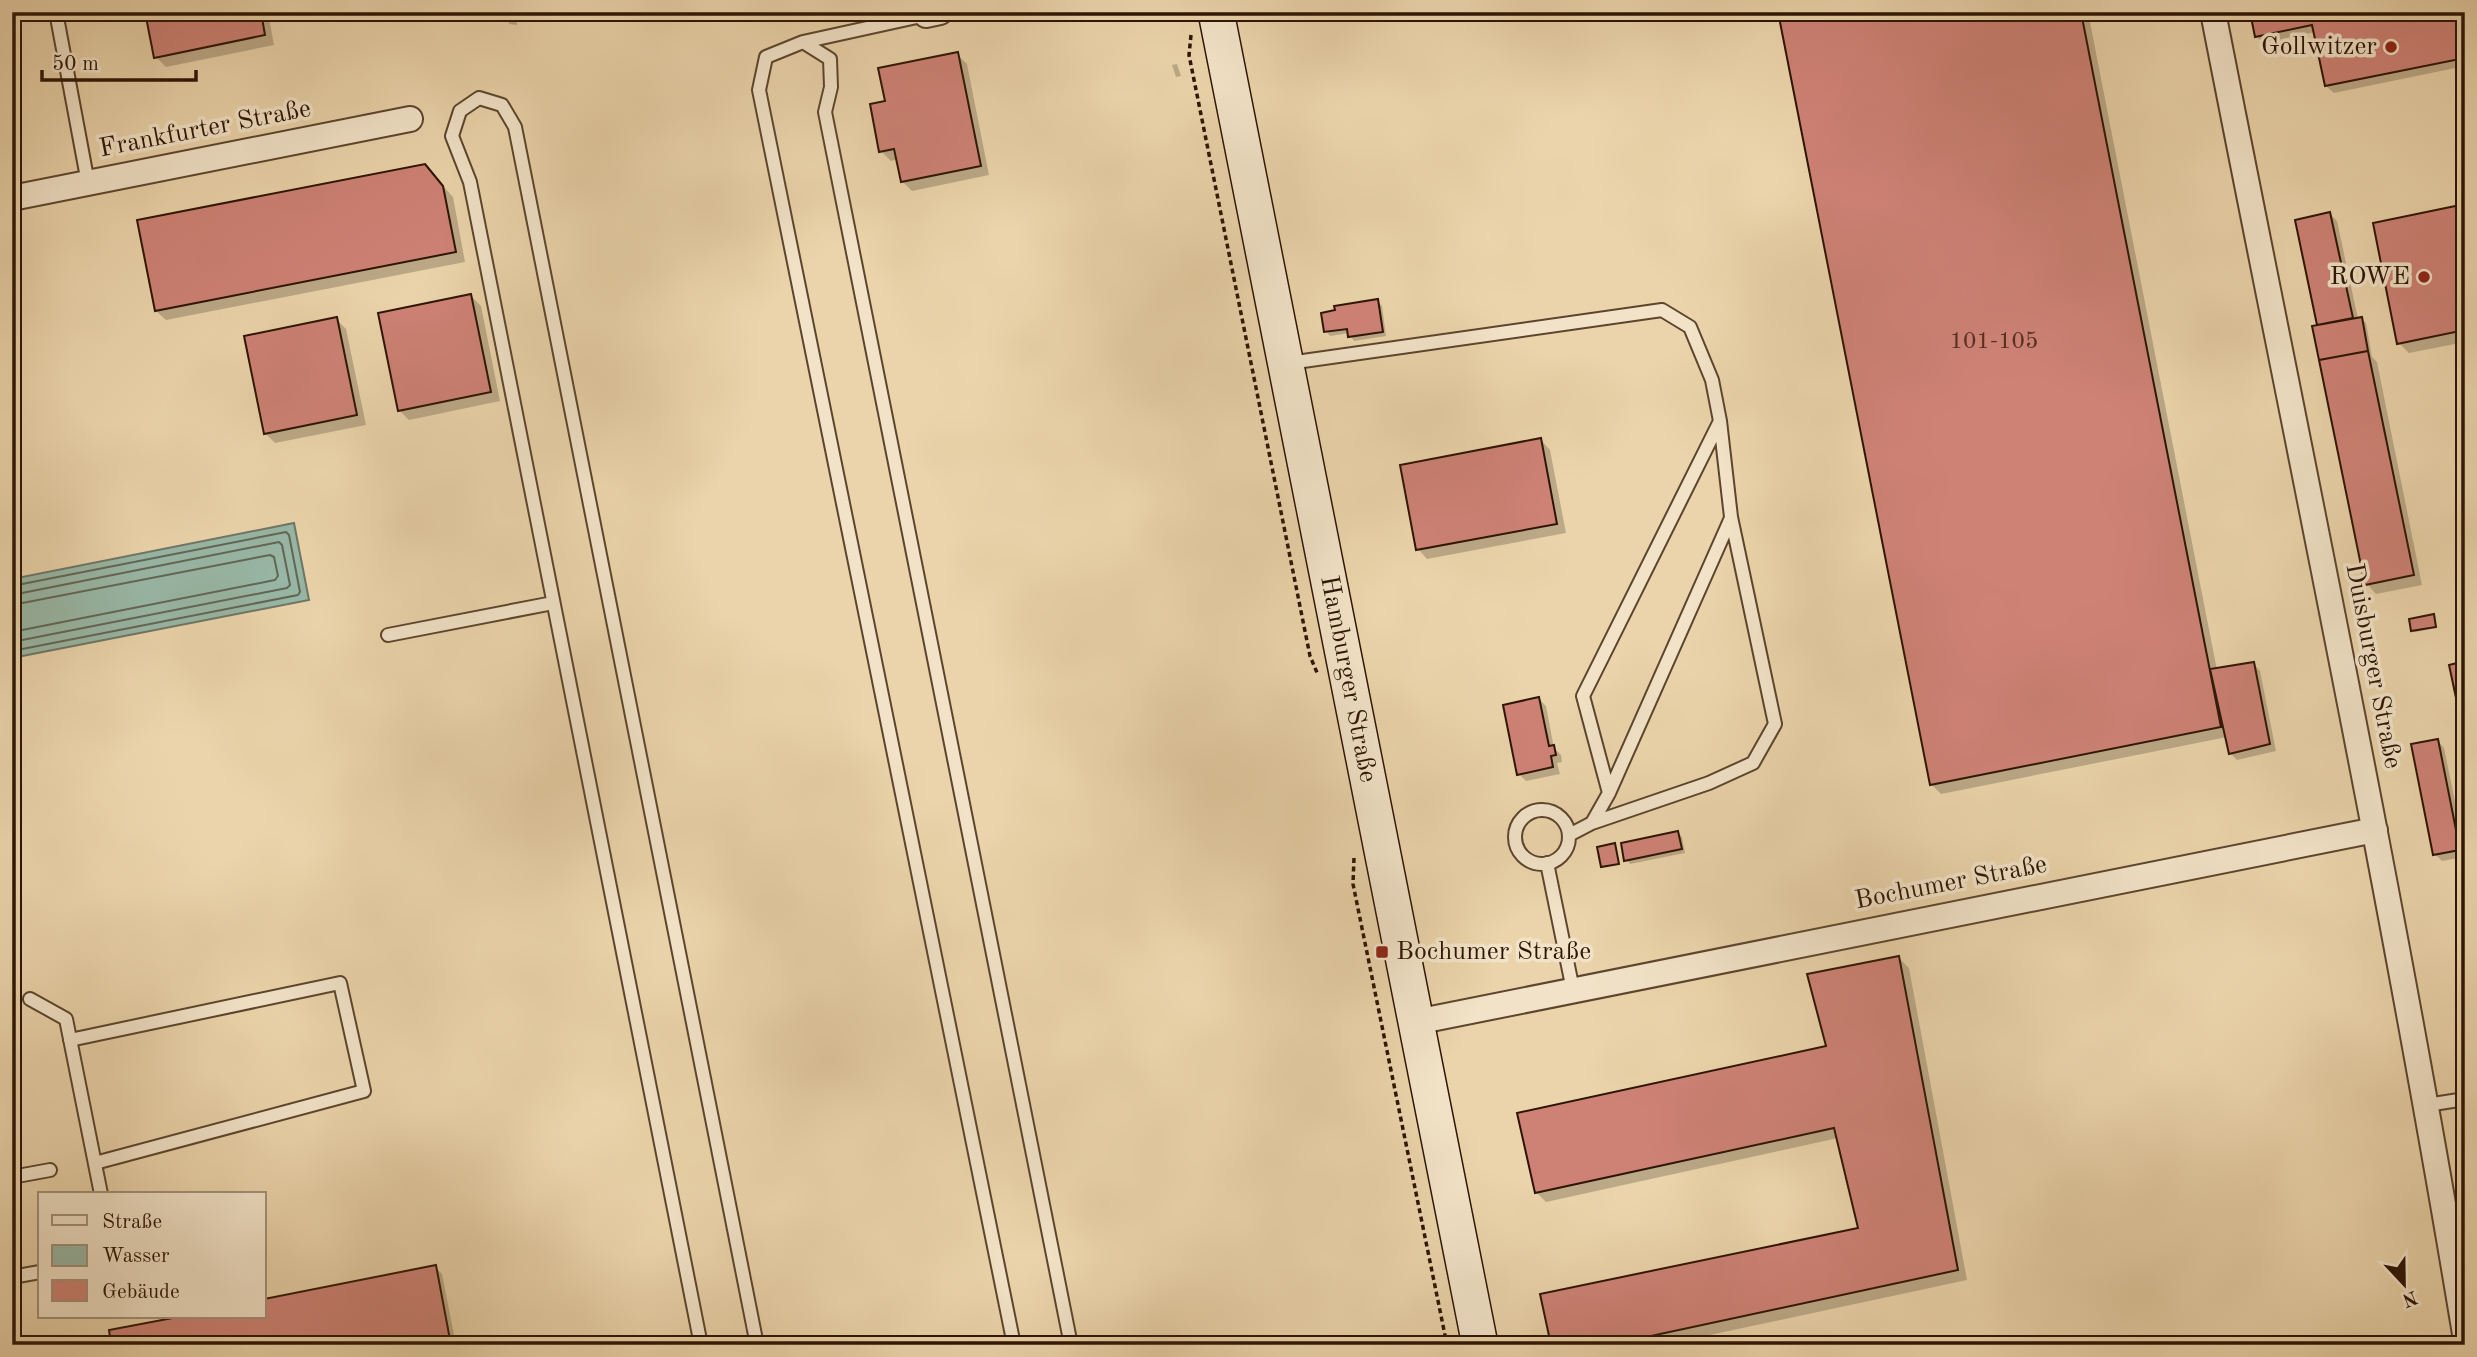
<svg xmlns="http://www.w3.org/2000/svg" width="2477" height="1357" viewBox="0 0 2477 1357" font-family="'Old Standard TT',serif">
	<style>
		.water { fill: #98b8a7; stroke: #6d7766; stroke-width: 2 }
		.shadow { fill: #0003 }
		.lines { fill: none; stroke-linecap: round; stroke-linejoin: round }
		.shore { stroke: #626656; stroke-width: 2 }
		.building { fill: #ce8276; stroke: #2d1504; stroke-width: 2 }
		.lane-casing { stroke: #5c452e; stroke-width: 16 }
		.street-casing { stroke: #5c452e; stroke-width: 28 }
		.secondary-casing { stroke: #2d1504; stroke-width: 38 }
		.path { stroke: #2d1504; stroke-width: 3.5; stroke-dasharray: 5 3.5; stroke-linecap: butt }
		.lane { stroke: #f2e3c8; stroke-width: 12 }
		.street { stroke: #f2e3c8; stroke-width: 24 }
		.secondary { stroke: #f2e3c8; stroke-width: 35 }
		.poi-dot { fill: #8f2418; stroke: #f2e3c8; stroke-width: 2.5 }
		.labels { text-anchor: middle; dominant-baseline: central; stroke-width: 7; stroke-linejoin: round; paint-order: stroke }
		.number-label { font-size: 23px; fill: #553020 }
		.poi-label { font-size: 26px; fill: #2d1504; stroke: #f2e3c8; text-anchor: end }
		.street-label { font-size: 26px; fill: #2d1504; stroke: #f2e3c8 }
	</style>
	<rect width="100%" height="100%" fill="#ebd4ab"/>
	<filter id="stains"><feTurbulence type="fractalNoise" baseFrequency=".00286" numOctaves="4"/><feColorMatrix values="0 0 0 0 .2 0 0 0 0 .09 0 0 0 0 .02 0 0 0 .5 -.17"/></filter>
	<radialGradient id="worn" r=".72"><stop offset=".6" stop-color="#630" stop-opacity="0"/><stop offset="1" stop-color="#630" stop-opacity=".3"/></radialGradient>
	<path class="water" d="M294,523L309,600L12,658V579Z"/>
	<path class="shadow" d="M147,12H268L274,45L166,67L156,57Z
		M508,12H516L517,25L509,24Z
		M1780,12H2088L2217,670L2253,663L2260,671L2276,751L2237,760L2230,753L2227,737L1941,794L1931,784Z
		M2251,12H2465V66L2334,93L2326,86L2315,32L2263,43L2256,36Z
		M957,54L967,64L989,175L912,191L902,181L898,159L891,161L881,151L887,103Z
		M1177,64L1181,76L1176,77L1172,65Z
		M434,176L453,197L465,262L166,320L156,311Z
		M2465,206V342L2409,353L2399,343Z
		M2330,214L2337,221L2358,319H2361L2366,323L2372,357L2377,362L2422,585L2376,594L2367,584L2319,326L2297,221Z
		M471,296L481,306L500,401L409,420L399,410Z
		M1377,301L1382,306L1386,336L1354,341L1349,333L1330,336L1326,331Z
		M336,319L346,329L366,425L275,443L265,433Z
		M1541,440L1550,450L1566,533L1427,559L1418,549Z
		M2433,616L2436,628L2415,632L2413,631Z
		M1539,699L1546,706L1554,748L1561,755L1562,762L1557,763L1560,774L1526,781L1519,774Z
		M2437,740L2444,748L2465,850V857L2442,861L2435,854Z
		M1678,833L1682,837L1685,853L1630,864L1627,860Z
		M1899,958L1909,968L1967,1280L1663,1345H1553L1860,1229L1838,1138L1546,1202L1536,1192L1828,1048Z
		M435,1267L442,1274L456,1345H113L111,1332L187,1317H264Z"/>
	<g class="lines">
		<path class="shore" d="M12,586L286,532L289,535L300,592L298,595L12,651
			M12,595L279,542L282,545L290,585L287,588L12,642
			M12,605L270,555L274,557L278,576L275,580L12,632"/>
	</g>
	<path class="building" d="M145,12H261L265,35L154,58Z
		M1778,12H2081L2221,727L1930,785Z
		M2250,12H2465V58L2325,86L2312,25L2255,37Z
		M958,52L981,166L901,182L894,149L879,152L870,104L885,101L878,68Z
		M425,164L443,186L456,252L155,311L137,220Z
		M2465,204V330L2397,344L2373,223Z
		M2330,212L2353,318L2317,325L2295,220Z
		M471,294L491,392L398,411L378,313Z
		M1378,299L1383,332L1348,337L1347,329L1324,332L1321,313L1335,310L1334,306Z
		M337,317L357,415L264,434L244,336Z
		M2362,317L2368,351L2319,360L2312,326Z
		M2368,351L2414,575L2365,585L2319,360Z
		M1541,438L1557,524L1416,550L1400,465Z
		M2434,614L2436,627L2411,631L2409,619Z
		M2465,661V740L2449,665Z
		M2254,662L2270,744L2229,754L2210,669Z
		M1539,697L1549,746L1554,745L1556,755L1551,756L1553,767L1517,775L1503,705Z
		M2438,739L2460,850L2433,855L2411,744Z
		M1678,831L1682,849L1624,861L1621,843Z
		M1615,843L1619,864L1601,867L1597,847Z
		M1899,956L1958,1270L1609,1345H1551L1540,1294L1858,1228L1834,1128L1535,1193L1517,1113L1826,1046L1807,974Z
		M436,1265L451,1345H111L109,1330L178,1317H264V1299Z"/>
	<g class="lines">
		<defs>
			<path id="lane" d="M56,12L88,183
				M803,42L926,15
				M1289,363L1662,310L1690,327L1712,380L1720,421L1731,517L1775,724L1753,763L1709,783L1592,823L1569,835
				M388,635L553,603
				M1609,793L1583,696L1720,421
				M1515 837a27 27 0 1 1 54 0a27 27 0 1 1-54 0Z
				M1592,823L1609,793L1731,518
				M1547,863L1573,990
				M30,999L66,1019L101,1194
				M70,1040L340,983L364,1091L95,1163
				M2427,1105L2465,1099
				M12,1177L50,1170
				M12,1277L40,1272
				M701,1345L470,182L452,136L460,111L479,98L502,105L515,127L757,1345
				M1014,1345L759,90L766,57L803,42L830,59L831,87L825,112L1071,1345"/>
			<path id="street" d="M2213,12C2299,452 2392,891 2465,1334
				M926,15L940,12
				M12,198L410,119
				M1416,1022L2375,830"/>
			<path id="secondary" d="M1216,12L1480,1345"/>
		</defs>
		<use href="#lane" class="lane-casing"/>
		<use href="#street" class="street-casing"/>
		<use href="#secondary" class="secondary-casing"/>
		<path class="path" d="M1191,35L1189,55L1310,656L1318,675
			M1354,858L1353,884L1447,1345"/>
		<use href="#lane" class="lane"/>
		<use href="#street" class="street"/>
		<use href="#secondary" class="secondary"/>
	</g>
	<g class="poi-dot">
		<circle cx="2391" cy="47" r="7"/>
		<circle cx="2424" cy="277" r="7"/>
		<rect x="1375" y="945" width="14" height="14" rx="3.5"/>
	</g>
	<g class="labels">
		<g class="number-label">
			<text x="1994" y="341">101-105</text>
		</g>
		<g class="poi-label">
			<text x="2377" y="47">Gollwitzer</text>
			<text x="2410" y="277">ROWE</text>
			<text x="1396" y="952" text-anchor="start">Bochumer Straße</text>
		</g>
		<g class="street-label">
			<text transform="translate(205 129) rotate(-11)">Frankfurter Straße</text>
			<text transform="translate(2373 666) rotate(79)">Duisburger Straße</text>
			<text transform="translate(1348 679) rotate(79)">Hamburger Straße</text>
			<text transform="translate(1951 883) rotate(-11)">Bochumer Straße</text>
		</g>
	</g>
	<rect width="2477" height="1357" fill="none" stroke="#ebd4ab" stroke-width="42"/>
	<rect x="14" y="14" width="2449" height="1329" fill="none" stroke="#2d1504" stroke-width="3.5"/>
	<rect x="21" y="21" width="2435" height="1315" fill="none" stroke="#2d1504" stroke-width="2"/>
	<rect x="38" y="1192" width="228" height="126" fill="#f2e3c8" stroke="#a3917a" stroke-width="2"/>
	<rect x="52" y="1215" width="35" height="10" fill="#f2e3c8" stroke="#a3917a" stroke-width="2"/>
	<text x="102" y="1228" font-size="21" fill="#2d1504">Straße</text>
	<rect x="52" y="1245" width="35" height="21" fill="#98b8a7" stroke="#a3917a" stroke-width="2"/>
	<text x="102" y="1262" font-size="21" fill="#2d1504">Wasser</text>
	<rect x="52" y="1280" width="35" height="21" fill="#ce8276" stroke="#a3917a" stroke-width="2"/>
	<text x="102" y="1298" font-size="21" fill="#2d1504">Gebäude</text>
	<g transform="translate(2404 1284) rotate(158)" stroke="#f2e3c8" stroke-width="5" paint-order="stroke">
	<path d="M0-5L12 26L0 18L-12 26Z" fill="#2d1504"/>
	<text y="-10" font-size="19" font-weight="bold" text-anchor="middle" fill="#2d1504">N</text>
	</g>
	<path d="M42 70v10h154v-10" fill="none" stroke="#2d1504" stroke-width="3.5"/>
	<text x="52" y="70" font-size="21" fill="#2d1504" stroke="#f2e3c8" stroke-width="5" paint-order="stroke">50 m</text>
	<rect width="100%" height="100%" filter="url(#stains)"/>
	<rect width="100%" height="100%" fill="url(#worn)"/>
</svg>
